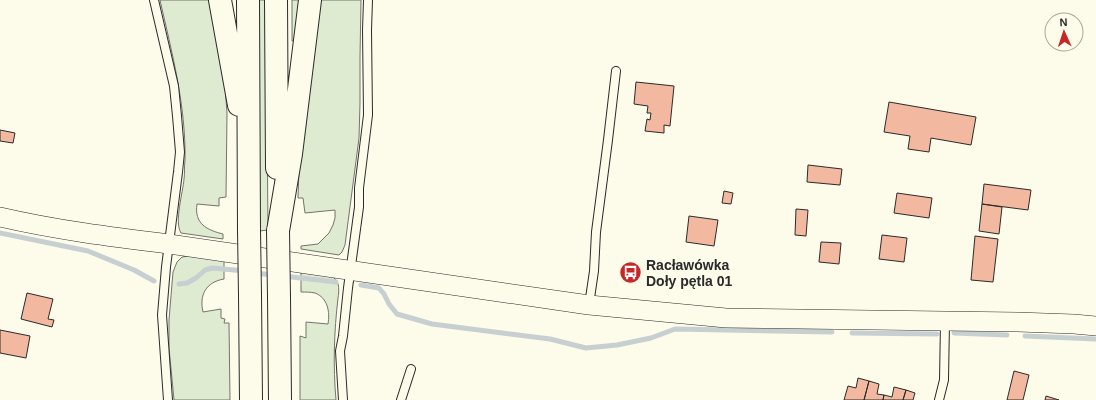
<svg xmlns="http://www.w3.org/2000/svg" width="1096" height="400" viewBox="0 0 1096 400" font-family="Arial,sans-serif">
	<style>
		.green { fill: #deebd1; stroke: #74746e }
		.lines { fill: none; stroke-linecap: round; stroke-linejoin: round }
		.stream { stroke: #c7d0d0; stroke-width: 5 }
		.building { fill: #f2b8a0; stroke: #2b2b2b }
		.service-casing { stroke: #2b2b2b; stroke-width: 10 }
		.tertiary-casing { stroke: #2b2b2b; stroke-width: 20 }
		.motorway-casing { stroke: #2b2b2b; stroke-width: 24 }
		.service { stroke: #fdfbea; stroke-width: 8 }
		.tertiary { stroke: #fdfbea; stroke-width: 19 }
		.motorway { stroke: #fdfbea; stroke-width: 22 }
		.motorway-bridge-casing { stroke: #2b2b2b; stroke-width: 24; stroke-linecap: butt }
		.motorway-bridge { stroke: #fdfbea; stroke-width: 22 }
		.labels { text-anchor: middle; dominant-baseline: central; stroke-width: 3; stroke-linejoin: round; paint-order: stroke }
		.poi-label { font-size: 14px; font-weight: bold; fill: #2b2b2b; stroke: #fdfbea; text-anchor: start }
	</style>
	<rect width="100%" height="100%" fill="#fdfbea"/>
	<path class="green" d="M160,0H214L224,74L227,113L226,197L219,198V206L197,204C194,224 207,230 223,234V239L181,233C174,222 183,192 184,179C185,173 184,167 185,160C186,106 172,53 160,0Z
		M258,0H266L268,230L259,231Z
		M292,0H303L295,41H292Z
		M316,0H361L360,57V103L359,138L345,245L342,252L339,255L301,249V246L318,244L329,233L333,225L335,218V210L305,213L303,198H298L300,139Z
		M189,256L224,260V279C206,282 199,295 203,312L221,309V318L225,319L224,323H229L230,400H174L169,348V320L173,272L177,262L182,257Z
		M301,271C309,272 328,273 334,278C340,282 339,292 338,298C334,332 333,366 336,400H300V336L306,338V322L328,324C330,312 328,298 315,293C311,292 306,292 301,292Z"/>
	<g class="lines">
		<path class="stream" d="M0,233L88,251L134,270L154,281
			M255,273L273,275
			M283,276L336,282
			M179,284L187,283L196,278L205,270L212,268L245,271
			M361,285L379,288L384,294L389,304L397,314L432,324L550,339L586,348L617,345L651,338L675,329L832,332
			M852,333L937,334
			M954,333L1007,335
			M1025,336L1096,339"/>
	</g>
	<path class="building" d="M636,82L674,86L670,126L664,125V133L645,131L647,119L650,120L651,113H647L648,106L634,104Z
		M889,102L976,117L971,145L931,138L929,152L908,149L910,136L884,132Z
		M0,130L15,133L13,143L0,141Z
		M808,165L842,169L840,185L807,182Z
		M984,184L1031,190L1028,210L982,204Z
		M724,191L733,193L731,204L722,203Z
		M897,193L932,198L929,218L894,213Z
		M982,204L1002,207L999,234L979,231Z
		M796,209L808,210L806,236L795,235Z
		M689,216L718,220L714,246L686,242Z
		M882,235L907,238L904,262L879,259Z
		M975,236L998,239L993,282L971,280Z
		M821,242L841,243L839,264L819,262Z
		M27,293L53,299L48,319L54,320L52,327L21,319Z
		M0,330L30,336L26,358L0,353Z
		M1014,371L1029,375L1023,400H1007Z
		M858,378L869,381L864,400H844L848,386L856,388Z
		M869,381L879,384L877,394L884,395L883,400H864Z
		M894,387L906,390L903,400H883L884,395L892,397Z
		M906,390L915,393L913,400H903Z
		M1046,396L1059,400H1045Z"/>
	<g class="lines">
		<defs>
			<path id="service" d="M154,0L174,86L177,116L180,152L178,172L166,267L162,315L168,400
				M589,305L594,271L596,232L608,140L616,71
				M343,400L340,351L343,336L348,288L359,207V188L368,115L367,30L368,0
				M401,400L411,369
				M939,400L944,380L945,322"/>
			<path id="tertiary" d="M0,217C56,230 112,237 169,244L589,305L726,318L1018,322L1074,324L1096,326"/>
			<path id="motorway" d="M220,0L239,105
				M248,0L249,230
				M276,0L277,168
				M278,231L291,154L310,0
				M250,295L251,400
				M279,297L280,400"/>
		</defs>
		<use href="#service" class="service-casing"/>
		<use href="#tertiary" class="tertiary-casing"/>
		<use href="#motorway" class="motorway-casing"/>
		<use href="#service" class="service"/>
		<use href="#tertiary" class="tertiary"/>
		<use href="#motorway" class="motorway"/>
		<defs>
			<path id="motorway-bridge" d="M249,230L250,295
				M278,231L279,297"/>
		</defs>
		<use href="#motorway-bridge" class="motorway-bridge-casing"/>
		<use href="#motorway-bridge" class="motorway-bridge"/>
	</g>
	<defs>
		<symbol id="bus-disc" viewBox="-11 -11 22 22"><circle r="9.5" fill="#c62828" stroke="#fdfbea"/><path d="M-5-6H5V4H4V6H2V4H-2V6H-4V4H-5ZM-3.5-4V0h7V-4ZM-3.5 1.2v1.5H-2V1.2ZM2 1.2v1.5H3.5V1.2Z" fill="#fff"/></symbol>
	</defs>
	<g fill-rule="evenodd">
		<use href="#bus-disc" x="618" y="260" width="25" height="25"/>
	</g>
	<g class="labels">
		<g class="poi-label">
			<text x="646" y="265">Racławówka<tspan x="646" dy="16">Doły pętla 01</tspan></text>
		</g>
	</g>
	<g transform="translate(1064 32) rotate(357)"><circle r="19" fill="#fdfbea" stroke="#a9a89e"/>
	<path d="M0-3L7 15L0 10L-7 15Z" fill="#c62828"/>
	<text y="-6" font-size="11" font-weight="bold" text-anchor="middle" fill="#2b2b2b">N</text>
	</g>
</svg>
